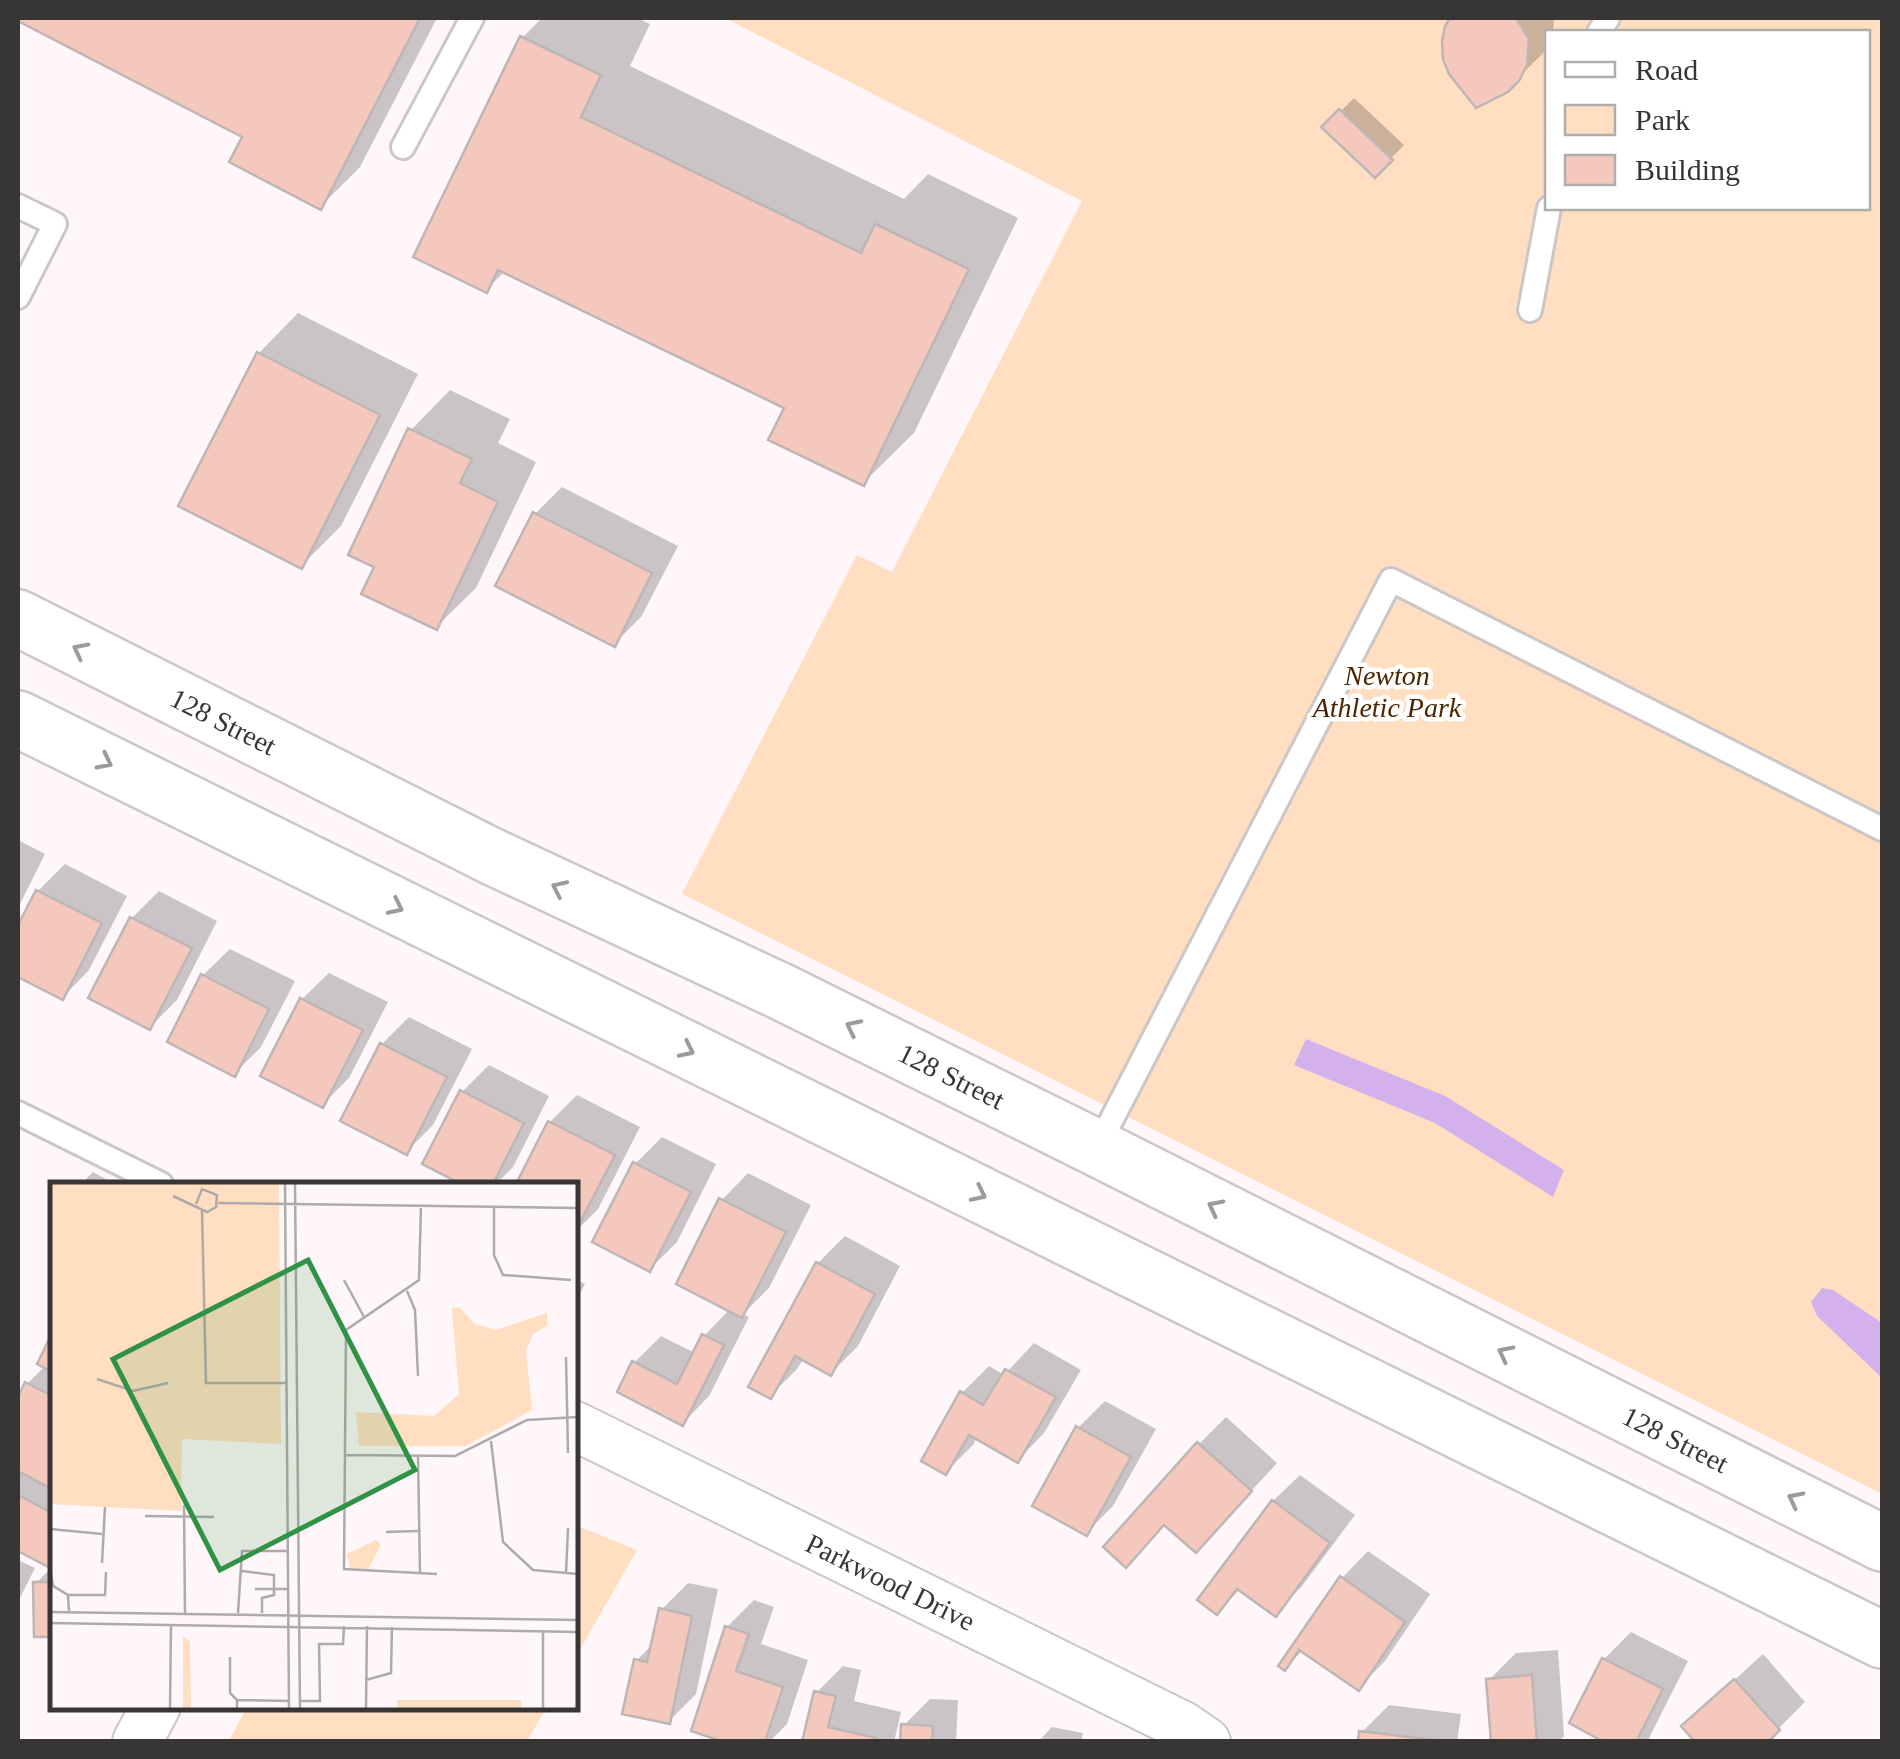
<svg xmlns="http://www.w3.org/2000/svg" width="1900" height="1759" viewBox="0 0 1900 1759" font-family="Georgia,serif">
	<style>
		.green { fill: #ffdec1; fill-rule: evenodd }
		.water { fill: #d2b1ec }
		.shadow { fill: #0003 }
		.building { fill: #f5c8bd; stroke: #bdb6b5; stroke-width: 2.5 }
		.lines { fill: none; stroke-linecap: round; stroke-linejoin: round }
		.lane-casing { stroke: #cdc6c7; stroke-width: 28 }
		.street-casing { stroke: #cdc6c7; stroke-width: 52 }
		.secondary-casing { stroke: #cdc6c7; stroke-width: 60 }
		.lane { stroke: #fff; stroke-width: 22 }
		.street { stroke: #fff; stroke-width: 48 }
		.secondary { stroke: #fff; stroke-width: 55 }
		.oneway { stroke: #9c9a9a }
		.labels { text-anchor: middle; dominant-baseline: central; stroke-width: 9; stroke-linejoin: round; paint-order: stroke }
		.park-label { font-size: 28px; font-style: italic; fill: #4a2700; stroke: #fff }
		.street-label { font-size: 28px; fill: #383535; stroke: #fff }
		.inset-road { fill: none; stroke: #afa9aa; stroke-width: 2.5 }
		.view { fill: #309246; fill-opacity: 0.15; stroke: #309246; stroke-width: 5 }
		.inset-edge { fill: none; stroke: #383535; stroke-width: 5 }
	</style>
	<rect width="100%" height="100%" fill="#fef6f8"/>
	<path class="green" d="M725,18H1882V1494L682,894L857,555L892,572L1082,201ZM1548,32H1868V208H1548Z
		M575,1525L637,1550L575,1658Z
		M247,1707V1706L547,1707L527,1741H229Z"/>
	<path class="water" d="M1306,1039L1445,1096L1564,1170L1553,1197L1435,1123L1294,1065Z
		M1822,1288L1833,1290L1882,1323V1378L1817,1316L1811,1302Z"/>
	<path class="shadow" d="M18,18H437L360,167L320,207L246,136Z
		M542,18H637L650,24L630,66L904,199L928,174L1018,218L914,433L863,483L788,407L505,271L486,290L522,38Z
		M1453,18H1554L1553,32H1548V46L1545,51L1506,90L1448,27Z
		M1354,98L1404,145L1375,175L1325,127Z
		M298,313L418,374L341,526L302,565L259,353Z
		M450,390L510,419L498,443L536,462L476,588L436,627L377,566L411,430Z
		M562,487L678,546L641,617L614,644L535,514Z
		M18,840L45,854L18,908Z
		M65,864L127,896L89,970L63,997L18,974V931L38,891Z
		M159,891L217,921L177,1000L150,1027L132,918Z
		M230,949L295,981L261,1047L234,1074L203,975Z
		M329,973L388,1002L349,1078L322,1105L302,999Z
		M409,1017L472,1049L433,1125L406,1152L382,1044Z
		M489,1065L549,1096L513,1167L496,1184H466L462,1092Z
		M577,1095L640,1127L598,1209L575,1232V1184H519L550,1122Z
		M662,1137L716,1164L677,1242L650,1269L635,1164Z
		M93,1172L115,1184H81Z
		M748,1173L811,1205L769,1288L743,1314L749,1317L709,1396L683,1423L634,1363L661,1336L695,1353L705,1335L730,1309L722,1200Z
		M845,1236L900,1266L858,1346L831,1373L804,1358L797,1369L770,1396L751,1386L818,1263Z
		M575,1279L585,1284L575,1303Z
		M52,1338V1566L18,1548V1403L27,1384L46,1365L40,1362Z
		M1034,1343L1081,1370L1044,1433L1018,1460L977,1437L973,1445L946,1472L962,1393L989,1366L1004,1375Z
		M1105,1401L1156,1429L1113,1506L1086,1533L1078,1428Z
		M1226,1417L1277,1463L1222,1523H1166L1126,1565L1199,1444Z
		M1300,1475L1355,1515L1302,1586L1275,1613L1241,1588L1217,1612L1273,1501Z
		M1368,1551L1430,1594L1385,1661L1358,1688L1303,1650L1285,1668L1342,1578Z
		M18,1560L35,1568L18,1602Z
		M49,1570H52V1635H36V1583Z
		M688,1583L718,1589L696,1694L669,1721L636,1661L654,1643L661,1610Z
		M754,1600L774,1607L761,1644L808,1660L787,1724L769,1742H732L727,1627Z
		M1631,1632L1688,1661L1647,1742H1607L1604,1659Z
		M1558,1650L1564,1736L1559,1742H1494L1489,1680L1516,1653Z
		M1763,1654L1805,1702L1778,1729L1684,1726Z
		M843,1666L861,1670L854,1701L901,1712L894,1742H805L816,1693Z
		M930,1699L958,1700L956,1742H903V1726Z
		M1389,1705L1461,1714L1457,1742H1361L1362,1732Z
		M1052,1727L1083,1733L1081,1742H1038Z"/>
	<path class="building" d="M18,18H420L321,210L229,162L242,137L18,21Z
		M1450,18H1516L1529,39L1527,65L1519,81L1508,92L1476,108L1449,74L1443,59L1442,41L1445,26Z
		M520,36L601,75L581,117L861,253L875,224L969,269L864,486L768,440L784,408L498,270L487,293L413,257Z
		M1339,109L1393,160L1375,178L1321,127Z
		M257,352L380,415L302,569L178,506Z
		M408,428L472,459L460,483L498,502L437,630L361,594L374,567L348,555Z
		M533,512L652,573L615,647L495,586Z
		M36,890L102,923L63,1000L18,977V925Z
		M130,917L192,948L150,1030L88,998Z
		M201,974L269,1009L235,1077L167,1042Z
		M300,998L363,1030L323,1108L260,1076Z
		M380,1043L447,1077L407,1155L340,1121Z
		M460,1090L524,1123L493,1184H461L422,1164Z
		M548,1121L615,1155L575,1232V1184H516Z
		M633,1162L691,1192L650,1272L592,1242Z
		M719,1198L786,1232L742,1318L676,1284Z
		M816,1262L875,1294L831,1376L795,1356L771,1399L748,1387Z
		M52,1333V1372L37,1364Z
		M702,1334L724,1345L683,1426L617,1392L632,1361L677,1384Z
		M1005,1369L1056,1397L1018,1463L969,1435L946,1475L921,1461L960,1391L983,1405Z
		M25,1382L52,1396V1489L18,1471V1397Z
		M1076,1426L1131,1457L1087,1536L1032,1506Z
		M1197,1442L1252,1491L1196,1553L1164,1525L1126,1568L1103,1547Z
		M18,1495L52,1513V1569L18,1551Z
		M1272,1500L1330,1543L1276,1617L1237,1589L1217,1615L1197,1600Z
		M1340,1576L1405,1622L1359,1691L1299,1650L1285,1671L1278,1666Z
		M33,1582H52V1637H34Z
		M659,1608L692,1616L670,1724L622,1714L634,1659L647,1662Z
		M725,1626L749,1634L736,1671L783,1687L765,1742H724L691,1731Z
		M1602,1658L1663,1689L1636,1742H1604L1569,1723Z
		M1532,1675L1537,1742H1491L1486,1679Z
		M1734,1679L1780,1730L1768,1742H1695L1681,1726Z
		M814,1691L836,1696L828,1727L876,1738L875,1742H802Z
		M901,1724L933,1726L932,1742H900Z
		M1359,1731L1435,1740V1742H1358Z"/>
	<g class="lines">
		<defs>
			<path id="lane" d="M1599,32L1608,18
				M403,147L472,18
				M18,206L55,224L18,297
				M1530,310L1549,208
				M18,1113L161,1184
				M1097,1148L1391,580L1882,829"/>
			<g id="street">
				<path id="s1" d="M575,1426L1183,1726L1206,1742"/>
				<path d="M137,1742L156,1706"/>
			</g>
			<g id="secondary">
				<path id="s2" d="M18,618L491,856L782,992L1097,1148L1882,1543"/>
				<path d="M18,719L1882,1640"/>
			</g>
		</defs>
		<use href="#lane" class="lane-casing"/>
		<use href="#street" class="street-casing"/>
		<use href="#secondary" class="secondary-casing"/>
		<use href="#lane" class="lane"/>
		<use href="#street" class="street"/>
		<use href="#secondary" class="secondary"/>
	</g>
	<defs><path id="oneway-chevron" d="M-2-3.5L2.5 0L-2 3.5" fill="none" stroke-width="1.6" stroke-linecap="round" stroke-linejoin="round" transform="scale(2.5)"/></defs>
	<g class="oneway">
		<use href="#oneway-chevron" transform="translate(80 650) rotate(-153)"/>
		<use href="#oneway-chevron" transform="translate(105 762) rotate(27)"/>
		<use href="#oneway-chevron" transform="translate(559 888) rotate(-155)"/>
		<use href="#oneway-chevron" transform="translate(396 907) rotate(26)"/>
		<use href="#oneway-chevron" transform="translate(853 1027) rotate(-154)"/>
		<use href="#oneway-chevron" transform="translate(687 1050) rotate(26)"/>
		<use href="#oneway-chevron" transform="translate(979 1194) rotate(26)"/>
		<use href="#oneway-chevron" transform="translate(1215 1207) rotate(-153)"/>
		<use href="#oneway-chevron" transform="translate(1505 1353) rotate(-153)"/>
		<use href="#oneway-chevron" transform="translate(1795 1499) rotate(-153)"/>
	</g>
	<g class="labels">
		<g class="park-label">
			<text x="1387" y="675">Newton<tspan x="1387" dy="32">Athletic Park</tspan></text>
		</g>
		<g class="street-label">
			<text stroke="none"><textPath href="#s2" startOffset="230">128 Street</textPath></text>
			<text stroke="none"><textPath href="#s2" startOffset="1040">128 Street</textPath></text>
			<text stroke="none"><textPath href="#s2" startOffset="1850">128 Street</textPath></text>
			<text stroke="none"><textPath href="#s1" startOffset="352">Parkwood Drive</textPath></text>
		</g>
	</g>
	<g transform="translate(50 1182)">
		<rect width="528" height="528" fill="#fef6f8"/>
		<path d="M0,0H229L231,262L132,257L131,329L0,322ZM409,125L425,142L446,148L497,131V144L483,152L476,169L482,228L416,264H309L306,230L384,234L409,212L402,126ZM326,358L331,363L318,387L300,386L297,372ZM133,454L140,460L141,527H133ZM347,518H471V527H347Z" fill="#ffdec1"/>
		<path class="inset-road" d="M235,0L239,527M245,0L250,527M123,14L157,30L166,25L167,13L152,7L146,22M168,21L528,26M371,23L369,98L296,148L294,387L387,392M444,26V73L453,93L521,98M152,29L156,201H236M294,98L314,135M357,109L365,128L368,194M516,175L518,271M47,197L83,209L118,201M441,259L453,360L483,388L528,392M296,273L405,274L477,238L528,235M368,274L370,392M134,323L135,431M95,334L164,335M0,347L52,352M336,350L368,349M52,381L55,325M0,386L3,404L18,413L19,430M192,389L224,393V413L212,416V431M516,391L518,346M205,407H238M18,413H55L56,390M0,430L528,438M188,431L192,369H238M0,441L528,450M493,449V527M180,475V511L187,518M316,498L341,491L342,445M250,519H270L269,462H293L294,444M120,527L121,442M187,527V518L239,519M316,527L317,444"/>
		<path class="view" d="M258,78L365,288L170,388L63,177Z"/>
		<rect width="528" height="528" class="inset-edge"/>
	</g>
	<rect width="1900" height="1759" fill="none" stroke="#383535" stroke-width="40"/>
	<rect x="1545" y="30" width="325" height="180" fill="#ffffff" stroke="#afaeae" stroke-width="2.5"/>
	<rect x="1565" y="62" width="50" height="15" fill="#ffffff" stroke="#afaeae" stroke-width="2.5"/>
	<text x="1635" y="80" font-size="30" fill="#383535">Road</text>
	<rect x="1565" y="105" width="50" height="30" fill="#ffdec1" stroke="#afaeae" stroke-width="2.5"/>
	<text x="1635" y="130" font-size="30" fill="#383535">Park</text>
	<rect x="1565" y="155" width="50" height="30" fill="#f5c8bd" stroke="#afaeae" stroke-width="2.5"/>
	<text x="1635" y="180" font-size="30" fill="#383535">Building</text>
</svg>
